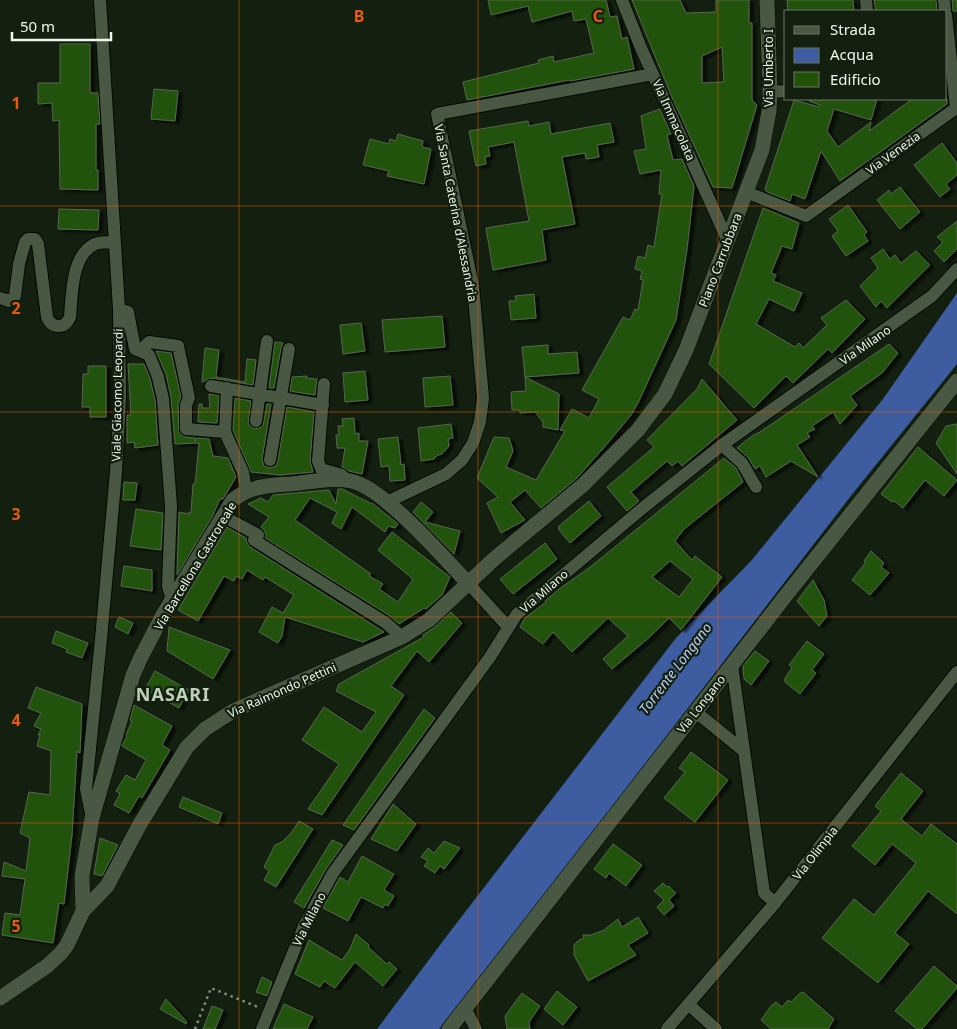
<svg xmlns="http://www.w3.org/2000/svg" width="957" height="1029" viewBox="0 0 957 1029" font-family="'Noto Sans',sans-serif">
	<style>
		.water { fill: #3d5da0 }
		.building { fill: #225207; stroke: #576652; fill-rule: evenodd; filter: url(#shadow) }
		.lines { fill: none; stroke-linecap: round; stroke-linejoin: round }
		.minor-casing { stroke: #020a00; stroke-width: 14 }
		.tertiary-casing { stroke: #020a00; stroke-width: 16 }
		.path { stroke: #848f81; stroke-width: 2.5; stroke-dasharray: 2.5 4; stroke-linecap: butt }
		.minor { stroke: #495843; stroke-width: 12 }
		.tertiary { stroke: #495843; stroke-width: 15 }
		.grid { fill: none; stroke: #e8590c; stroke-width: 1; stroke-opacity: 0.55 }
		.labels { text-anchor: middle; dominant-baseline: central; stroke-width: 4.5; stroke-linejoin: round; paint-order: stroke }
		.street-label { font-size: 12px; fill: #eef7eb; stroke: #13200f }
		.water-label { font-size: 14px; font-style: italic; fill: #b8ccf2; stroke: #13200f }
		.district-label { font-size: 18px; font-weight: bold; letter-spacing: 1px; fill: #c0d1ba; stroke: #13200f }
		.grid-label { font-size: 16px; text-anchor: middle; font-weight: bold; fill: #e8590c; stroke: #13200f; stroke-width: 4.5; stroke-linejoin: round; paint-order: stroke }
	</style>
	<defs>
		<filter id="shadow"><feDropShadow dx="4.5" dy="2.5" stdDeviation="1" flood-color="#0009"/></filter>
	</defs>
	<rect width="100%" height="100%" fill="#13200f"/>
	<path class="water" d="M957,293V364L850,497L615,803L439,1029H377L449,933L676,638L751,561L883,399Z"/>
	<path class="building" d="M488,0H606L610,17L617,16L622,39L627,37L634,69L570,81L569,80L467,100L463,82L539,63L538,60L553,56L554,62L594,53L586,19L574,21L572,11L532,22L528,6L491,15Z
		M632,0H680L686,13L716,12V0H749V23H752V100L757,105L732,188L713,187L671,95ZM722,47L724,82L702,83V56Z
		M787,0H853L854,11H788Z
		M874,0H936L937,11H876Z
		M952,0H957V11H953Z
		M60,44H90V93H98L100,124H96V170H98V190L60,189L59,120L53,121L52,103L38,104V83H60Z
		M154,89L178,91L175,121L151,119Z
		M809,99H877L871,120L834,109L827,131L838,147L871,122L869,131L912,99H947V104L840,181L821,151L805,199L792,194L790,201L767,192L765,189L794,100L819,107L820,105L809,101Z
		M660,109L671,134L667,135L673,160L682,159L694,186L687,249L676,320L638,403L631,415L607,444L577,478L541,508L525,490L510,502L525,520L501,533L487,503L498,497L477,478L494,437L509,438L513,451L506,467L536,480L565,431L560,430L572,409L589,418L599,399L582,390L623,317L630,320L635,309L638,310L643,280L640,279L642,271L635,269L638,256L645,258L648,245L654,247L662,194H659L661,170L640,174L634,151L646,149L641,116Z
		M528,121L529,126L549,122L551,134L610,123L614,142L597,145L599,157L586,159L585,153L562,157L575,224L542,230L546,260L493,270L486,228L529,221L514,142L488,147L490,156L485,157L486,164L476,166L469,131Z
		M398,134L423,141L422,147L431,149L424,184L387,176L389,171L363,165L370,139L389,144L390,139L396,141Z
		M942,143L957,163V175L946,184L950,189L940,197L914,165Z
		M900,187L920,212L900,229L877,200L889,190L891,194Z
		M848,205L867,232L864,235L868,241L846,256L832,236L838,231L829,219Z
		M763,208L799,223L792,249L782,246L771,273L776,275L773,281L802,293L794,311L769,299L756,324L795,347L799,343L803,348L827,325L821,318L846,300L865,319L832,353L828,349L793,383L786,376L754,408L709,364Z
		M59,209L99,210L98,230L58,229Z
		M957,221V249L944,262L934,251L943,242L937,237Z
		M883,249L890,259L895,255L901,263L916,251L930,265L887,308L881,301L876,307L860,286L878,268L871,258Z
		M534,294L536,318L511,320L509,301H516L515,296Z
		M442,316L445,347L385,352L382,320Z
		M361,323L365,351L343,354L340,325Z
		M275,342L283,343L281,348L274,388H269Z
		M889,344L898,353L882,373L850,396L857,405L840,424L833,412L812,426L815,429L807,433L810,437L797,445L818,477L791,461L766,477L760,466L755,469L748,457L737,448L752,436L760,432Z
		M548,345V354L577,352L579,373L525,377L522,347Z
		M205,348L219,350L216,377L245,382L247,359L256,360L253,385L212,378L202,382Z
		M156,351L171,353L181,397L178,405L179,433L185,437L195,438V441L196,438L209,439L213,456L228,458L236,477L223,499H220L212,517L177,575L179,512L189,514V512L191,513L193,484H195L199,443L175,444L171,397L166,374Z
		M128,364H144L150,379L155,400L158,445L135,448L134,442L127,443V415H131Z
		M88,366H106V417H90V407H82L83,374H88Z
		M365,371L368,400L345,402L343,373Z
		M307,376L306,378L317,379L315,395L290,391L292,377Z
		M450,376L453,405L425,407L423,378Z
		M525,377L559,394L558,430L543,427V422L535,412L520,413V410H512L511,392L526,391Z
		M702,379L737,420L682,466L678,461L672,466L667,461L631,492L639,501L627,511L607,487L654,447L647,440L697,389Z
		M209,394L219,396L217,423L198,422L199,404H202V408H210Z
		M235,398L251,401L248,424L254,429L259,428L263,426L267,404H271L262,459L264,466L269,468L276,466L278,461L287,407L314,412L310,460L313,472L280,475L251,472L233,430Z
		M354,418L355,434L359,433V441H368L362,474L349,471L342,467L345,448H337L336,435H339L338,426H343L342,419Z
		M451,424L453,438L448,439L449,446L442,454L438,455L434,459L421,461L418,428Z
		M957,424V474L936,443L946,426Z
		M398,437L401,465L404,464L405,480L390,481L389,466L381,467L378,439Z
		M918,447L957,480L944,496L925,480L903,508L894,501L892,502L881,494Z
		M724,458L736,468L743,482L684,529L675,541L692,560L695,556L722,577L681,630L669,618L652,635L612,669L603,659L628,636L608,618L572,652L553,632L543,644L520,627L525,618L546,602L545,601L559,589L589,568ZM670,561L693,579L679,597L652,577Z
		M124,482L137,483L135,500H123Z
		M338,489H342L372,504V503L398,524L395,528L388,526L385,532L352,507L341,529L332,523L337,512L310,498L295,520L371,574L369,576L383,584L379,589L398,602L413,579L378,550L392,532L450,577L442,595L426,609L424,608L399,624L390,616L265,538V532L261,527L269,517L248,504L261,498L268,502L273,495L329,490L336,504Z
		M589,501L601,516L570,543L559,530V526Z
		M421,502L433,512L425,522L460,531L454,554L413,512Z
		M136,509L163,513L161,550L130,546Z
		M227,527L246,538L247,543L250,547L384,632L363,642L285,617L282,636L278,643L259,632L272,607L283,613L294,595L265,577L263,580L247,570L242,579L236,576L234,581L224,576L198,621L178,610Z
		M545,543L557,559L513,594L500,579Z
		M871,551L884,563L881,567L889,573L870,595L852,580L866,562L864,561Z
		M124,566L152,570V591L121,586Z
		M813,580L824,600L827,616L819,626L797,601Z
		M451,612L462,623L429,662L417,651L391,686L404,695L322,815L308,809L339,764L302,740L324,707L362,732L376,712L336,691L339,684L424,637L423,635L435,627Z
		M119,617L133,623L128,634L115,627Z
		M169,627L230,650L213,679L167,651Z
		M56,631L88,643L82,658L66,652L67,649L52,643Z
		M807,641L824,654L812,670L816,673L800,694L785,682V678L792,668L789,665Z
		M755,651L769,661L751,685L744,679L743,666Z
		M155,671L189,690L179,708L145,689Z
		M36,687L82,704L80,753L77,751L72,835L64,904L59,903L53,943L2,935L5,913L20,915L25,879L2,876L4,862L26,871L30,838L20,833L29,792L50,795L51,751L37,746L40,735H38L41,729L34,726L41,713L28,708Z
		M134,705L172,726L162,745L170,750L142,798L139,796L129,813L114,805L120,794L116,791L126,775L135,780L146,760L122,746L127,736L126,735L132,721L130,720Z
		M424,709L435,718L354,830L343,825Z
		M691,752L728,780L695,822L664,798L685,772L679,768Z
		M901,773L923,791L901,819L922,836L931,824L957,844V914L928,891L895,933L909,944L878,983L822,938L854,899L874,915L916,863L892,844L875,865L852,846L881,811L875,806Z
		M183,797L222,813L218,824L179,807Z
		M393,804L416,824L397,851L371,839Z
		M299,821L313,829L276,887L264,880L269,871L264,867L275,845L282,842L291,833Z
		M100,838L118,845L102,876L94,874Z
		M332,840L343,845L326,869L304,908L294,902Z
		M444,841L460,848L444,869L440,866L435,873L424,866L428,861L421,857L428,848L434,853Z
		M613,844L642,865L626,886L609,873L606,878L594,869Z
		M362,856L394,874L384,890L394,896L388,906L385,904L383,908L361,897L348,921L323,908L340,877L348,882Z
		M663,883L667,887L669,886L676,893L669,900L674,906L664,915L657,907L664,900L654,891Z
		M638,917L648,933L628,945L636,955L588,981L574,955V945L578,941L584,938L583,935H591L604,930L618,919L622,927Z
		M356,934L369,945L368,947L387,964L389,962L397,969L383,986L355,962L335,988L324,981L320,987L295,974L309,940L342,960L350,949Z
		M934,966L957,986V988L922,1029H917L895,1011Z
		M262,977L272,982L267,996L256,992Z
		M557,991L577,1007L563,1025L544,1009Z
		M803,992L834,1019L828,1029H771L761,1020L771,1006L776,1002L782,1007L788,1000L791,1002L799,994Z
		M522,993L540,1006L529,1022L530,1029H507L505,1016Z
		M166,999L187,1022L186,1024L160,1009Z
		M284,1004L313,1017L307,1029H273Z
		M212,1006L223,1010L215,1029H203Z"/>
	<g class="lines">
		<defs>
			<path id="minor" d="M622,0L641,48L727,239
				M866,0L867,11
				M944,0L945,11
				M770,92L786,91
				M746,192L806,216L956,108L946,15
				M0,298L9,301L15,296L19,264L25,242L28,239H35L38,244L47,317C52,329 65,329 70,317C72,295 71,255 95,244C100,242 109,242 115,242
				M119,309L128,312L135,349L149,355L158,377L163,399L171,506L168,586L172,601
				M140,351L149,342L178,346L189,398L186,405V429L225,432
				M324,384L318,461L321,469L342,475L345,480
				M211,386L323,405
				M227,388L225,432L243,472L246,491
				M256,421L267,341
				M722,445L742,463L756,487
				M270,460L289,349
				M387,502L446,474L462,460L473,443L480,422L483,398L473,286L437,114L653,74
				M232,521L258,535L254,540L386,623L402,637
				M468,583L508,627
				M732,665L764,893L775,903
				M696,712L744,751
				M92,818L86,789L101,639L116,472L120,398L119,309L100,0
				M688,1004L716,1029
				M465,1008L476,1029
				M262,1029L304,926L333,873L490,657L517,614L644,507L722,445L932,296L957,269
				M667,1029L775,903L957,672"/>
			<path id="tertiary" d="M83,911L107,886L140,824L187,747L205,729L233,711L402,637L429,620L494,559L583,485L638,430L665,394L686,350L762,150L769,111L770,92L767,0
				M0,998L47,966L61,953L67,945L83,911L82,876L92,818L133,675L141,657L163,615L233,500C250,486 270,485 291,484C311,482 332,477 351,481C383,487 444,558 468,583
				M449,1029L787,594L957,381"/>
		</defs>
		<use href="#minor" class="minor-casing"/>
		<use href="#tertiary" class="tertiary-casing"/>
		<path class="path" d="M195,1029L211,988L258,1007"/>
		<use href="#minor" class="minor"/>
		<use href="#tertiary" class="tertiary"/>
	</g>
	<path class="grid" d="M239,0V1029M478,0V1029M718,0V1029M0,206H957M0,412H957M0,617H957M0,823H957"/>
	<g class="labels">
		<g class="street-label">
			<text transform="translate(768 68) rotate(-90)">Via Umberto I</text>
			<text transform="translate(674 120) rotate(66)">Via Immacolata</text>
			<text transform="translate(893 153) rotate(-36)">Via Venezia</text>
			<text transform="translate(456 213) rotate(79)">Via Santa Caterina d'Alessandria</text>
			<text transform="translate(720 260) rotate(-69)">Piano Carrubbara</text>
			<text transform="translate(865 345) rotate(-35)">Via Milano</text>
			<text transform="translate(117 395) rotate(-89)">Viale Giacomo Leopardi</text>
			<text transform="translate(195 566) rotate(-59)">Via Barcellona Castroreale</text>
			<text transform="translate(544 591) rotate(-41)">Via Milano</text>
			<text transform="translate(282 690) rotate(-24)">Via Raimondo Pettini</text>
			<text transform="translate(701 704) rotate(-52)">Via Longano</text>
			<text transform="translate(815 853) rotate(-52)">Via Olimpia</text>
			<text transform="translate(309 919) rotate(-63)">Via Milano</text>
		</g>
		<g class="water-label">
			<text transform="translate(675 668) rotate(-53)">Torrente Longano</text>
		</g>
		<g class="district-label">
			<text x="173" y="694">NASARI</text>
		</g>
	</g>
	<g class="grid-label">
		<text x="359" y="22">B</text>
		<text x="598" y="22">C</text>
		<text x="16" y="109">1</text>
		<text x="16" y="314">2</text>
		<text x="16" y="520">3</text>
		<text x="16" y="726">4</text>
		<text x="16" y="932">5</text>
	</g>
	<rect x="784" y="10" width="162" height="90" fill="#13200f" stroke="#6b7667"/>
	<rect x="794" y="26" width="25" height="8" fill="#495843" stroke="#6b7667"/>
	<text x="830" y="35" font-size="15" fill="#eef7eb">Strada</text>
	<rect x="794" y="48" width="25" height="15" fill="#3d5da0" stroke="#6b7667"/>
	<text x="830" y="60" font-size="15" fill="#eef7eb">Acqua</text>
	<rect x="794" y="72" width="25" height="15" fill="#225207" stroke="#6b7667"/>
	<text x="830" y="85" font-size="15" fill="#eef7eb">Edificio</text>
	<path d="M12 32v8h99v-8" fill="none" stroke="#eef7eb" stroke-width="2.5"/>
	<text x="20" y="32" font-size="15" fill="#eef7eb" stroke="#13200f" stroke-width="4" paint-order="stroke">50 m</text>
</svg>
